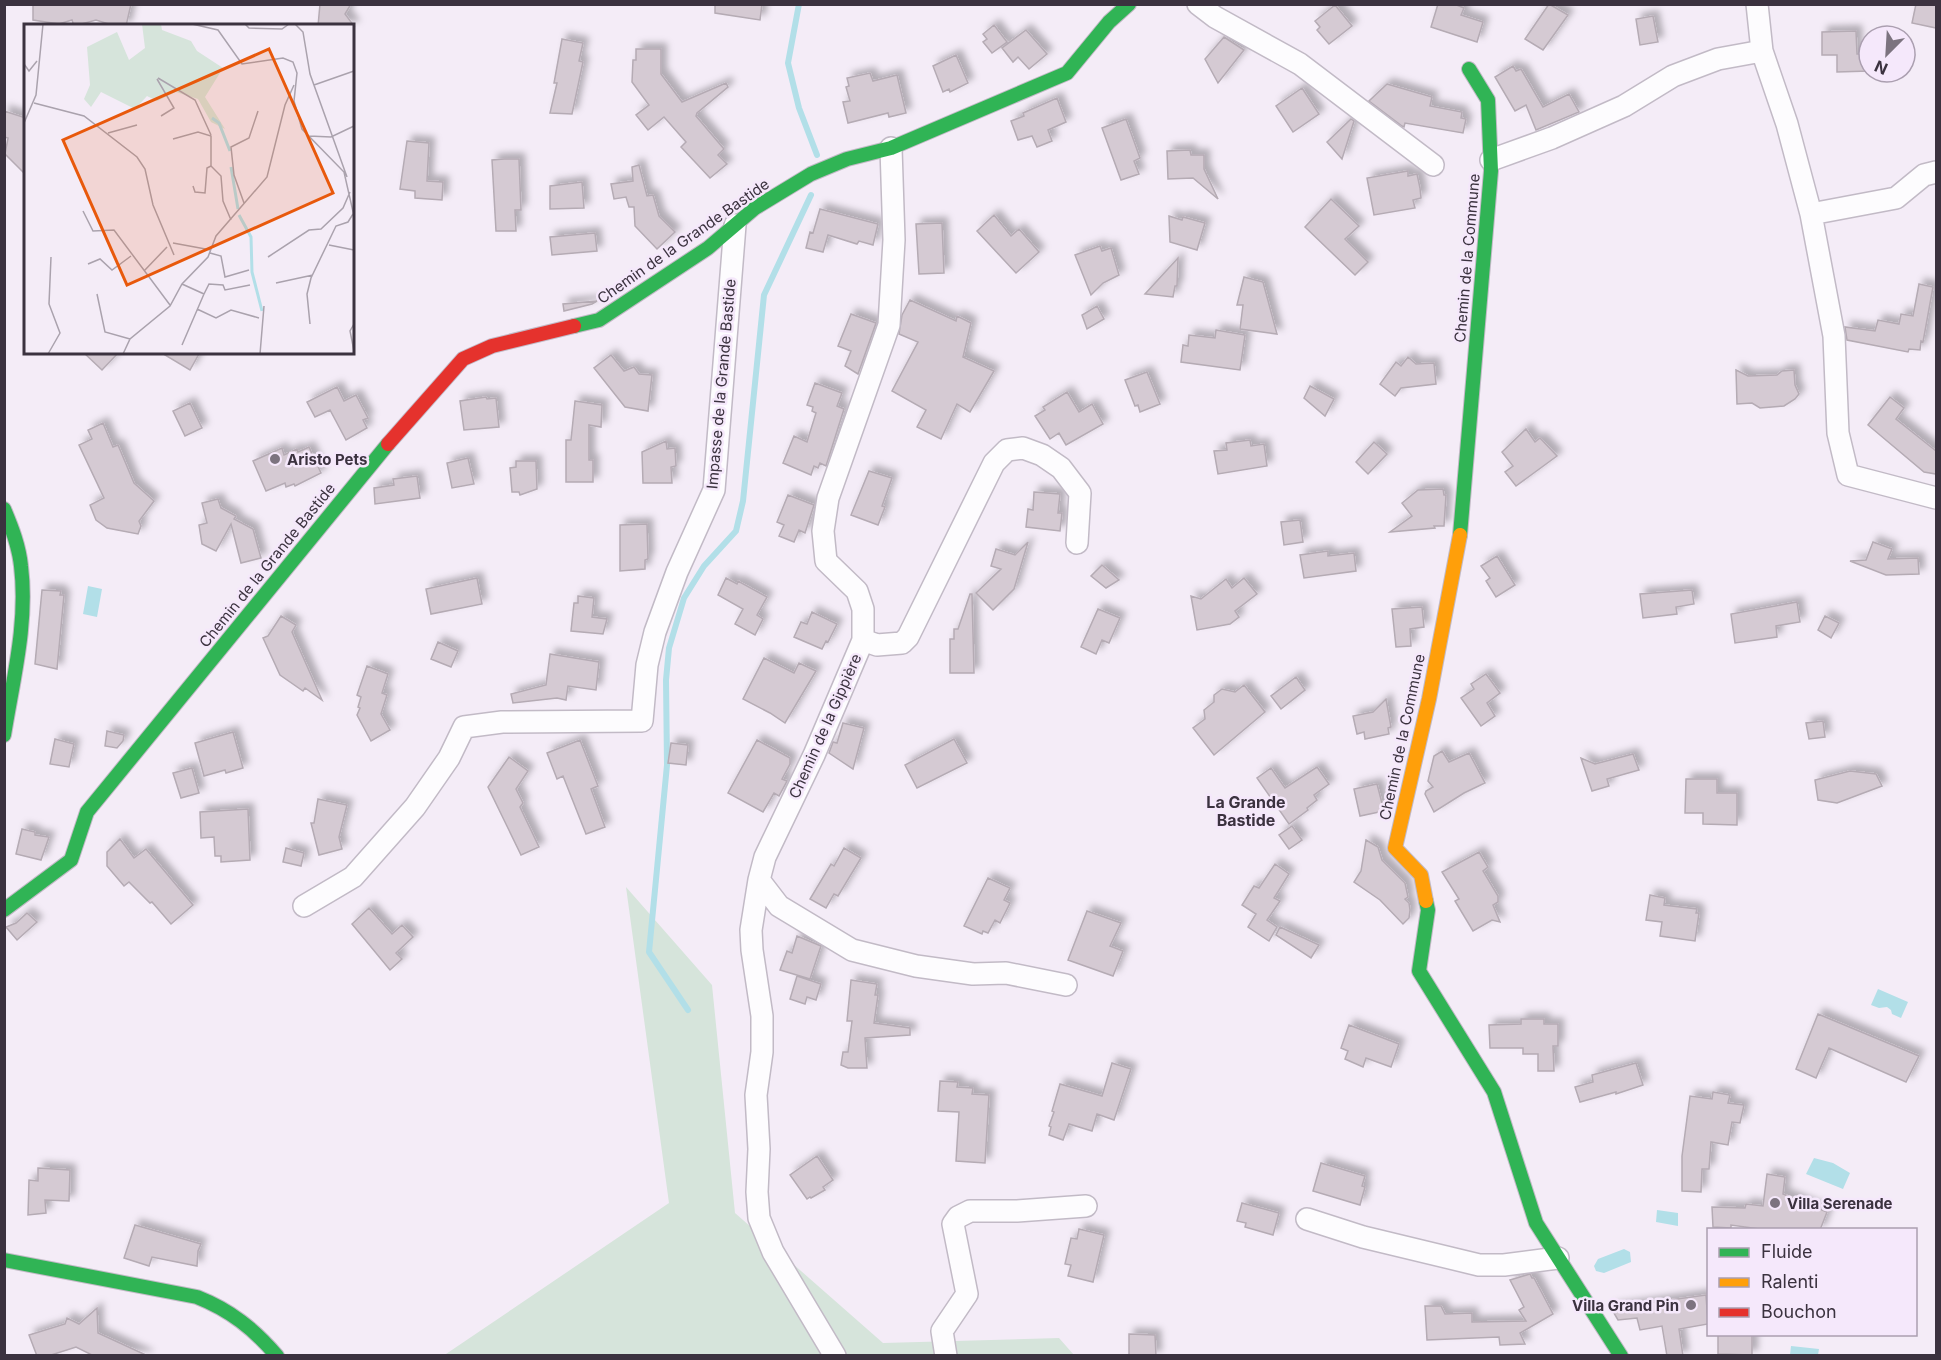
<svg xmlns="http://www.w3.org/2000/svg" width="1941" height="1360" viewBox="0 0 1941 1360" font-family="Inter,sans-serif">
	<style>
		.green { fill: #d6e4db }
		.water { fill: #b2dfe8 }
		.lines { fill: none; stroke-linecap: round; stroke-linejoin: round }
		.stream { stroke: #b2dfe8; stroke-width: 6 }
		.building { fill: #d5cad3; stroke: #b5abb4; stroke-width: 1.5; filter: url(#shadow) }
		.street-casing { stroke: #c2bac6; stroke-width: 24 }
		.fast-casing { stroke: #c2bac6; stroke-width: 16 }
		.slow-casing { stroke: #c2bac6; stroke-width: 16 }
		.jam-casing { stroke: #c2bac6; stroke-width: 16 }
		.street { stroke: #fdfcfe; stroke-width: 21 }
		.fast { stroke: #30b455; stroke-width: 14 }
		.slow { stroke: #ff9f0a; stroke-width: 14 }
		.jam { stroke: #e5322d; stroke-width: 14 }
		.poi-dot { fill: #7c737f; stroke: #f5e8fb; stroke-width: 2 }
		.labels { text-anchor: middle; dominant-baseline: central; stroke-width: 5; stroke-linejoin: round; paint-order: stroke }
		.street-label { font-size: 15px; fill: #3b323f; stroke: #f5e8fb }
		.poi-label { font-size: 15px; font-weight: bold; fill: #3b323f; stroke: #f5e8fb; text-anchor: start }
		.neighbourhood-label { font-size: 16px; font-weight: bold; fill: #3b323f; stroke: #f5e8fb }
		.inset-river { fill: none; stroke: #b2dfe8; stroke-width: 3 }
		.inset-road { fill: none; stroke: #aaa2ad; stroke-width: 1.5 }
		.view { fill: #e8590c; fill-opacity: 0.15; stroke: #e8590c; stroke-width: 3 }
		.inset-edge { fill: none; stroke: #3b323f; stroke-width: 3 }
	</style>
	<defs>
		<filter id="shadow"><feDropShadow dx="5.5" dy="-5.5" stdDeviation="3" flood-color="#0004"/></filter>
	</defs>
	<rect width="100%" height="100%" fill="#f4ecf7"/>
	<path class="green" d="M626,887L712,985L735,1213L883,1343L1059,1338L1074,1355L443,1356L669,1203Z"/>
	<path class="water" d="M88,586L102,589L97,617L83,614Z
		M1878,989L1908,1002L1901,1018L1892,1014L1891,1010L1887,1007L1879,1008L1871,1005Z
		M1814,1158L1833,1163L1850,1173L1843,1189L1806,1174Z
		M1657,1210L1678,1213V1226L1656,1222Z
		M1624,1249L1630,1252L1631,1262L1604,1273L1596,1271L1594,1266L1598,1259Z
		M1791,1346L1819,1349L1818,1355H1790Z"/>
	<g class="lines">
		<path class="stream" d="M799,4L788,63L799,108L817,155
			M688,1010L649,952L667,765L666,680L669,648L684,598L704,566L736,531L743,501L764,295L811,195"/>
	</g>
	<path class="building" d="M33,4H131L126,26H115L96,20L74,26L72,20L59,24L33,20Z
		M320,4H351L345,14L354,26H318Z
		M715,4H762L760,20L715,13Z
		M1438,4H1454L1464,8L1461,15L1483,22L1477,42L1431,27Z
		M1549,4L1568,15L1543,50L1525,39Z
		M1916,4H1936V28L1912,23Z
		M1335,5L1352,26L1329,44L1317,30L1320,27L1315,21Z
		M1653,16L1658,42L1640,45L1636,19Z
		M994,25L1007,42L992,53L983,42L987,39L983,34Z
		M1026,30L1047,54L1029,69L1018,57L1013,62L1002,48Z
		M1856,31L1857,54H1868L1869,71L1837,72V55H1822V32Z
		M1224,37L1244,50L1218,83L1205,59Z
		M562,39L583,43L579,61L583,62L572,114L550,113L557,83H554Z
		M636,49H661V74L682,102L726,83L728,87L697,113L696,116L724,149L718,155L727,164L710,178L681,147L686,142L664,117L648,130L636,115L649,105L632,82L633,60H636Z
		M956,55L968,83L950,92L949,89L943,92L933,66Z
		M1513,66L1516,71L1521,69L1543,107L1569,94L1579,112L1536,130L1526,105L1515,111L1495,77Z
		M870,73L873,81L897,75L906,113L889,117L888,113L848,123L843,102L850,101L846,87L849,86L847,78Z
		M1387,84L1432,97L1430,106L1462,112L1461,118L1466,119L1463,133L1405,123L1404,127L1402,126L1369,101Z
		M1302,88L1319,114L1293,132L1276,106Z
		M1057,98L1066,122L1048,130L1052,141L1037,147L1032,136L1018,140L1011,121L1024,116L1023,113Z
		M4,111L26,118V175L5,154L8,138L4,137Z
		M1126,119L1140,158L1134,161L1139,174L1121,180L1102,128Z
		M1351,119L1354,121L1342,159L1327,142Z
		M407,141L429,143L427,181L443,182L442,200L415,198V191L400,189Z
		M1190,150L1191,155H1204V169L1218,199L1193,178L1168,179L1167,151Z
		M504,159H519L521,210H515L516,231H496L492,160Z
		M639,165L647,196L653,195L659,216L675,232L657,249L635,226L634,207H629L626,197L614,199L611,184L633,181L632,167Z
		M1408,171V176L1417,174L1420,188L1421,198L1413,200L1415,208L1374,215L1367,178Z
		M582,182L584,208L550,209V186Z
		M1331,199L1359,226L1345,239L1368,262L1355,275L1305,227Z
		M820,209L878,224L873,245L859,241L857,244L828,235L823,252L806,248L810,232L813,233Z
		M994,215L1011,236L1019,229L1039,252L1016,273L977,231Z
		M1169,216L1182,220L1183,217L1205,223L1197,250L1170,242Z
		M942,223L944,273L919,274L916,224Z
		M595,233L597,251L552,255L550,237Z
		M1100,246L1102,251L1111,248L1119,275L1103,283L1091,295L1075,255Z
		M1178,258L1177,286H1175L1173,297L1145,294Z
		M1244,277L1263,282L1277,334L1240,329L1243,305H1237Z
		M1919,284L1933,287L1923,342L1921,341L1920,350L1909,349L1908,352L1847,340L1845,327L1875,331L1878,320L1899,324L1901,314L1913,316Z
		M910,300L956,321L957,316L971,323L963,357L994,371L970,412L957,404L941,439L917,427L926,410L892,391L918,342L899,334L902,315Z
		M597,301L592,304L564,311L563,304Z
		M1097,306L1104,319L1087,329L1082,315Z
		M851,314L876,323L858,374L845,366L851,351L838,346Z
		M1216,330L1245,335L1240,370L1181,362L1183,345L1188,346L1189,335L1215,338Z
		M83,352H119L102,370Z
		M160,352H200L190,370Z
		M611,355L624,371L634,367L639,374L652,375L648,411L625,407L594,368Z
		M1408,357L1416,364L1434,363L1436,384L1401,388L1395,396L1380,384L1396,362L1401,366Z
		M1736,370L1748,376L1777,375L1782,371L1794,370L1795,385L1799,394L1795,399L1784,406L1760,408L1752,403L1737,404Z
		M1147,372L1160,404L1140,412L1138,405L1135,406L1125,380Z
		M815,383L842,393L837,406L844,409L826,466L820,463L818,468L814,466L811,475L783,463L794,436L807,442L816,413L812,411L813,407L807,405Z
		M1310,386L1334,399L1325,416L1304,398Z
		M337,387L344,401L356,395L368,418L363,420L367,428L346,440L330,410L315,417L307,402Z
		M1067,392L1079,412L1092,404L1103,424L1066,445L1059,433L1050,439L1035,416L1045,410L1043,407Z
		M486,397L487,399L496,398L499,427L464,430L460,401Z
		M1890,397L1904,408L1896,419L1936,451V474L1924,472L1868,425Z
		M575,401L602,405L601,427L589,425V460H593V482H566V440H571Z
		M190,403L202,428L185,436L173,411Z
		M103,423L113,447L118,445L134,483L154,501L139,521L141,526L138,534L107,528L96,520L90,505L104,498L79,445L92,439L88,430Z
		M1526,429L1535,442L1540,438L1557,456L1516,486L1505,472L1513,466L1502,452Z
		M1250,440L1251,446L1264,444L1267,466L1218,474L1214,451L1227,450L1226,443Z
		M666,441L667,449L675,448L676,466L671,467L672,483H643L642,452Z
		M1374,442L1387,454L1368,474L1356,462Z
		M309,447L321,473L295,486L294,484L286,487L285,483L266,491L253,461L282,448L284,455L297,449L298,452Z
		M468,458L474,484L452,488L447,463Z
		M516,461H536L537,489L520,495L519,492H512L510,468L516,467Z
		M869,471L892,478L882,506L885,507L878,525L851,515Z
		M417,476L420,498L375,504L374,488L394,485L393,479Z
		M1443,489L1444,495H1446L1444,526H1434L1435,528L1390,532L1412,516L1402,503L1418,490Z
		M1034,492L1060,494L1058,513H1062L1060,531L1026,527L1028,509L1033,510Z
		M788,495L814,505L805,533L799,530L794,542L779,536L784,525L777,522Z
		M218,499L221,508L236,516L234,519L253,529L261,558L241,563L231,524L216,551L202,544L199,525L207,523L202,503Z
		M1300,520L1303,542L1284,545L1281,522Z
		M647,524L648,559L645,560V569L620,571V525Z
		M1028,542L1014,589L993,610L976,593L1001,569L991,566L996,549L1015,555Z
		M1873,542L1892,549L1888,559L1918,558L1919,574L1886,575L1850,561L1866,560Z
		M1328,551V556L1354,553L1356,571L1304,578L1300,555Z
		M1497,556L1515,585L1496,597L1486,581L1490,578L1481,566Z
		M1102,565L1119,580L1106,588L1091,576Z
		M477,578L482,604L431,614L426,589Z
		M726,578L737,584L738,581L767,597L757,615L763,619L755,635L735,624L743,609L718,595Z
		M1244,578L1257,594L1235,611L1239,617L1230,624L1197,630L1191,596L1201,599L1226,579L1232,588Z
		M42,590L61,591L60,595H64L57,669L35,664Z
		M1692,590L1694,604L1676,607L1677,614L1643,618L1640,594Z
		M970,594H972L974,673H950V639H954V629H958Z
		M578,596L594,598L592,617L607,619L603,634L571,631L574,603H578Z
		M1797,602L1800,622L1776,626L1777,637L1735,643L1731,614Z
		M1422,607L1424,627L1410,629L1411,646L1396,647L1392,609Z
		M1098,609L1120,618L1109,643L1102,640L1096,654L1081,647Z
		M812,612L837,624L828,642L826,641L822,649L794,637L801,622L807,624Z
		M281,616L296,625L292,632L322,700L305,688L303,691L280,675L263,638L268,636Z
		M1825,616L1839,623L1831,638L1818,630Z
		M438,642L458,651L451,667L431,659Z
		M550,654L599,662L596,690L568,686L566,700L557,698L513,703L511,694L546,685Z
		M764,658L794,673L799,663L816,671L785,723L770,713L743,699Z
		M367,666L388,674L382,693L387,695L381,714L390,730L371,741L357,715L360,708L358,707L361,697L357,695Z
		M1486,674L1500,693L1487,703L1495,716L1481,726L1461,698L1474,689L1471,684Z
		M1296,677L1305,690L1281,709L1271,696Z
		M1244,685L1265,712L1214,755L1193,728L1205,719L1204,710L1214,702V695L1222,689L1235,692Z
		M1386,699L1391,727L1388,728L1389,734L1365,739L1364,732L1357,734L1353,716L1373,712Z
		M1823,721L1825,737L1809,739L1806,723Z
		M843,723L864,728L853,769L829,753L833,742L837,743Z
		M107,731L124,735L123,741L117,748L105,746Z
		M233,732L243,768L226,773L225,770L204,776L195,743Z
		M55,739L74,744L69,767L50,764Z
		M954,739L967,763L917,788L905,765Z
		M580,740L598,786L591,789L605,827L586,834L563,776L557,779L547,753Z
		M757,740L790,758V764L782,779L787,781L779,796L774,793L763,812L728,793Z
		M671,743L688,745L686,765L668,763Z
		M1442,751L1449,762L1469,753L1485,783L1464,793L1434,812L1425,794L1426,791L1433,787L1428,781L1434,756Z
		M1633,754L1639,770L1607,779L1609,786L1592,791L1581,758L1595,764Z
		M509,757L528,771L516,789L523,803L520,807L539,847L521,855L488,787Z
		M1317,767L1329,784L1314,795L1317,800L1307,808L1308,810L1289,824L1257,778L1271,768L1285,788Z
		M192,768L199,793L181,798L173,773Z
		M1850,771L1876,774L1882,786L1837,803L1818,800L1815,780Z
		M1686,779H1717V793H1737V825L1703,824V813H1685Z
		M1377,784L1384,811L1360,816L1354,789Z
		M318,799L347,805L339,837L342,849L319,855L311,823H314Z
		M248,809L250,860L221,862V856H215L214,837L201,838L200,812Z
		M1292,826L1302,840L1289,849L1279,835Z
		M22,829L35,832V835L49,837L41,860L16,854Z
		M120,839L134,858L146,849L193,905L171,924L152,902L150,903L129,882L124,886L107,866V852Z
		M1366,840L1378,847L1382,860L1405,883L1408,897L1405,899L1409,903L1410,910L1409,918L1403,924L1380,900L1354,882L1361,871Z
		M286,848L304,853L301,866L283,862Z
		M844,848L861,858L838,896L834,894L826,908L810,899L831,864L834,866Z
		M1479,852L1488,867L1483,871L1498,896V902L1493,905L1500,922L1492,920L1473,931L1455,901L1459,899L1442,872Z
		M1275,864L1289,874L1274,898L1280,901L1267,920L1277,927L1269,941L1248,927L1256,914L1242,905L1254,886L1259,888Z
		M988,878L1010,888L1004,900L1010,903L1000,923L995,920L988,933L983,931L982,934L964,926Z
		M1650,895L1665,898L1664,905L1697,909L1696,913H1699L1695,941L1660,936L1662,922L1646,920Z
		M369,908L392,934L402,925L413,937L396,953L402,959L390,970L352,924Z
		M1087,911L1121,923L1110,946L1123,951L1113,976L1068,960Z
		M27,913L37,922L17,940L6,927L16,923Z
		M1280,927L1319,945L1311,958L1276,935Z
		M797,936L821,946L810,979L780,970L787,951L792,953Z
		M797,976L821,984L816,1000L807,997L805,1004L790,999Z
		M851,980L877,984L875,995H878L874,1023L910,1028V1035L865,1038L867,1068H848L841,1065L843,1052H848L852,1021H847Z
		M1818,1014L1919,1056L1906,1082L1829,1048L1816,1078L1796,1069Z
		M1521,1019H1544V1024H1558V1046H1553L1554,1071H1538V1054H1523V1048H1490L1489,1025L1521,1024Z
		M1349,1025L1399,1044L1391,1067L1366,1058L1363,1067L1345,1059L1348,1051L1341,1048Z
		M1112,1063L1131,1069L1114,1120L1097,1114L1092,1131L1069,1124L1063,1140L1049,1135L1051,1127L1049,1126L1054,1112L1052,1111L1060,1084L1102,1096Z
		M1636,1063L1643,1085L1616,1094V1092L1580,1102L1575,1087L1593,1082L1592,1075Z
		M940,1081L958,1082L957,1087L973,1088L972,1094L989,1095L985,1163L956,1161L959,1112L938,1111Z
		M1713,1092L1730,1095L1728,1103L1744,1105L1740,1123L1732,1122L1728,1145L1711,1142L1709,1169H1702L1701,1192L1682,1191V1156L1690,1096L1712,1099Z
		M817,1156L833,1180L823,1187L825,1190L811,1198L810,1197L807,1199L790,1175Z
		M1321,1163L1365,1176L1362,1186L1365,1187L1360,1205L1313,1191Z
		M38,1168L70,1170L69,1201L45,1200L46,1213L28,1215L29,1180L38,1181Z
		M1767,1174L1785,1177L1783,1194L1827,1212L1820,1230H1767L1731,1225V1228L1713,1227L1712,1207L1745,1208L1746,1204L1763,1206Z
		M1242,1203L1279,1213L1273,1235L1245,1227L1246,1223L1237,1221Z
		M135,1225L201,1244L198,1251L197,1266L152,1257L149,1266L124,1258Z
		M1079,1229L1104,1235L1093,1282L1068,1276L1071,1265L1065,1264L1071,1238L1077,1239Z
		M1530,1274L1532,1278H1534L1553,1314L1520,1333L1525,1344L1500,1345L1499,1337L1427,1340L1425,1306H1441L1445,1314L1472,1313V1322L1526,1321L1519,1310L1524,1307L1510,1280Z
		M1706,1295L1708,1324L1679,1329L1683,1356H1667L1662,1326L1640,1330L1637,1318L1618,1320L1611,1308Z
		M97,1308L98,1333L148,1356H94L76,1347L48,1356H37L29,1335L65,1324L67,1318L79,1324Z
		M1129,1334L1155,1335L1156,1356H1129Z
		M1718,1335H1752V1355L1718,1354Z"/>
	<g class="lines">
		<defs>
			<path id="street" d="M1198,4L1215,17L1300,64L1433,165
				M1757,4L1762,51L1787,124L1811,214L1834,336L1838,433L1848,475L1936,498
				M891,148L894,240L889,325L828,498L823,531L826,561L857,591L863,609V640L814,755L765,857L759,880L779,906L852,950L916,966L973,974L1006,973L1066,985
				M1491,160L1552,138L1624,106L1673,76L1718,59L1762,51
				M1811,214L1896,198L1924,175L1936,172
				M863,640L877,645L902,643L908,637L994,463L1007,450L1023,448L1042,455L1061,468L1080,493L1077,543
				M759,880L751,930L752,950L762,1016V1052L756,1095L759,1149L757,1192L759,1218L773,1252L835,1356
				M304,906L353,877L415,807L449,758L464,727L502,722L642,721L647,665L655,632L677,572L714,490L735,225
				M1307,1219L1363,1237L1479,1265H1504L1558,1258
				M946,1356L942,1331L967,1294L953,1224L958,1217L970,1211H1017L1086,1206"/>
			<path id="fast" d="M574,326L599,320L708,248L755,208L811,174L847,159L891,148L1067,73L1109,22L1129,4
				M4,509C12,528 19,546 21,566C28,623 13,679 4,735
				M1460,535L1491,171L1488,100L1469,69
				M1426,901L1428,910L1419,971L1494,1092L1536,1223L1621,1356
				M4,910L71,860L87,812L388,444
				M4,1260L197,1297C230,1310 254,1329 277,1356"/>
			<path id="slow" d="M1426,901L1421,875L1395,848L1429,699L1460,535"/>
			<path id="jam" d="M388,444L463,359L492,346L574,326"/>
		</defs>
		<use href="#street" class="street-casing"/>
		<use href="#fast" class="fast-casing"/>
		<use href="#slow" class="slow-casing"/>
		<use href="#jam" class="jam-casing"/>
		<use href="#street" class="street"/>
		<use href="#fast" class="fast"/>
		<use href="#slow" class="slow"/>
		<use href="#jam" class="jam"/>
	</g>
	<g class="poi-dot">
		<circle cx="275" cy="459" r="6"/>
		<circle cx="1775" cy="1203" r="6"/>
		<circle cx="1691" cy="1305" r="6"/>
	</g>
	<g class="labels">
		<g class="street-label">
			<text transform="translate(683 241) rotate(-35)">Chemin de la Grande Bastide</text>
			<text transform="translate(1467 258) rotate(-85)">Chemin de la Commune</text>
			<text transform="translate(721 384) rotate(-85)">Impasse de la Grande Bastide</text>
			<text transform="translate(267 565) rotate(-51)">Chemin de la Grande Bastide</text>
			<text transform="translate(825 726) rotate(-66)">Chemin de la Gippière</text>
			<text transform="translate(1402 737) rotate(-78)">Chemin de la Commune</text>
		</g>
		<g class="poi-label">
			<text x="287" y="459">Aristo Pets</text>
			<text x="1787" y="1203">Villa Serenade</text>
			<text x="1679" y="1305" text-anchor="end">Villa Grand Pin</text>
		</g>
		<g class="neighbourhood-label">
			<text x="1246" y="802">La Grande<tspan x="1246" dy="18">Bastide</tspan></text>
		</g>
	</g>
	<g transform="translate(24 24)">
		<rect width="330" height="330" fill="#f4ecf7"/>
		<path d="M118,0H137L138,6L167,17L173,27L199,44L181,73L201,105L187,98L174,75L152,68L133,77L123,72L111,85L77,68L67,83L60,75L66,61L63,23L93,8L105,36L121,24Z" fill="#d6e4db"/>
		<path class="inset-river" d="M188,94L195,99L206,127M207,143L214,185M215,191L227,213L228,248L238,287"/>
		<path class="inset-road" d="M168,0L194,6L218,40L259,34L269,38L273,49L270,77L278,105L320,148L330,192M221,0L225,4L258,5L265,0M271,0L279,8L286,50L323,153M0,40L5,47L13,37M134,54L171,76L187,111M133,55L150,84L137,92M290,61L330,47M10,79L60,92L113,133L121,145L129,181L150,231M0,99L12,71L19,0M84,109L113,101M285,112L307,113L330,102M149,115L174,108L187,112V142L197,152L199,177L207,196M169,162L171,168L181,169L183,144L187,142M220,179L210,151L207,123L225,114L234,87M59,187L69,207L90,206L146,281M149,219L187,226M305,221L330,226M186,229L197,232L201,253L225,246M244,233L285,206L297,205L319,184L326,168M64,240L76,235L88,246L107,232M120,247L143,223M252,259L289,251M158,260L180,270L158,321M73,270L81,308L106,315M180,270L185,260L199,261L201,266L226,261M173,285L192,294L207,286L235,294M286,300L283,270L287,254L312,202L324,198L329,190M330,300L326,307L330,327M24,330L36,309L25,280L27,233M99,330L106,315L146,282L158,260L184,233L192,212L243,153L261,81L270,61M236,330L240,282"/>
		<path class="view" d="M245,25L309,169L103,261L39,116Z"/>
		<rect width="330" height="330" class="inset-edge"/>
	</g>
	<rect width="1941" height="1360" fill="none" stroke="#3b323f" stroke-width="12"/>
	<rect x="1707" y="1228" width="210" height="108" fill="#f5e8fb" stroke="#ab9fb0" stroke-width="1.5"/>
	<rect x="1719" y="1248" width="30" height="9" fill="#30b455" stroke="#ab9fb0" stroke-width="1.5"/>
	<text x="1761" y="1258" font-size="18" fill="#3b323f">Fluide</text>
	<rect x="1719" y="1278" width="30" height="9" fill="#ff9f0a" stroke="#ab9fb0" stroke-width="1.5"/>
	<text x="1761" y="1288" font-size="18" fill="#3b323f">Ralenti</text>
	<rect x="1719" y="1308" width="30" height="9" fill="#e5322d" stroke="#ab9fb0" stroke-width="1.5"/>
	<text x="1761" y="1318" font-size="18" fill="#3b323f">Bouchon</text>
	<g transform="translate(1887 54) rotate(204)"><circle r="28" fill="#f5e8fb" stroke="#ab9fb0" stroke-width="1.5"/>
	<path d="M0-4.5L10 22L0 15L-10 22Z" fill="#7c737f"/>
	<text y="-9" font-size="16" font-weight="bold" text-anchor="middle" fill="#3b323f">N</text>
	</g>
</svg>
